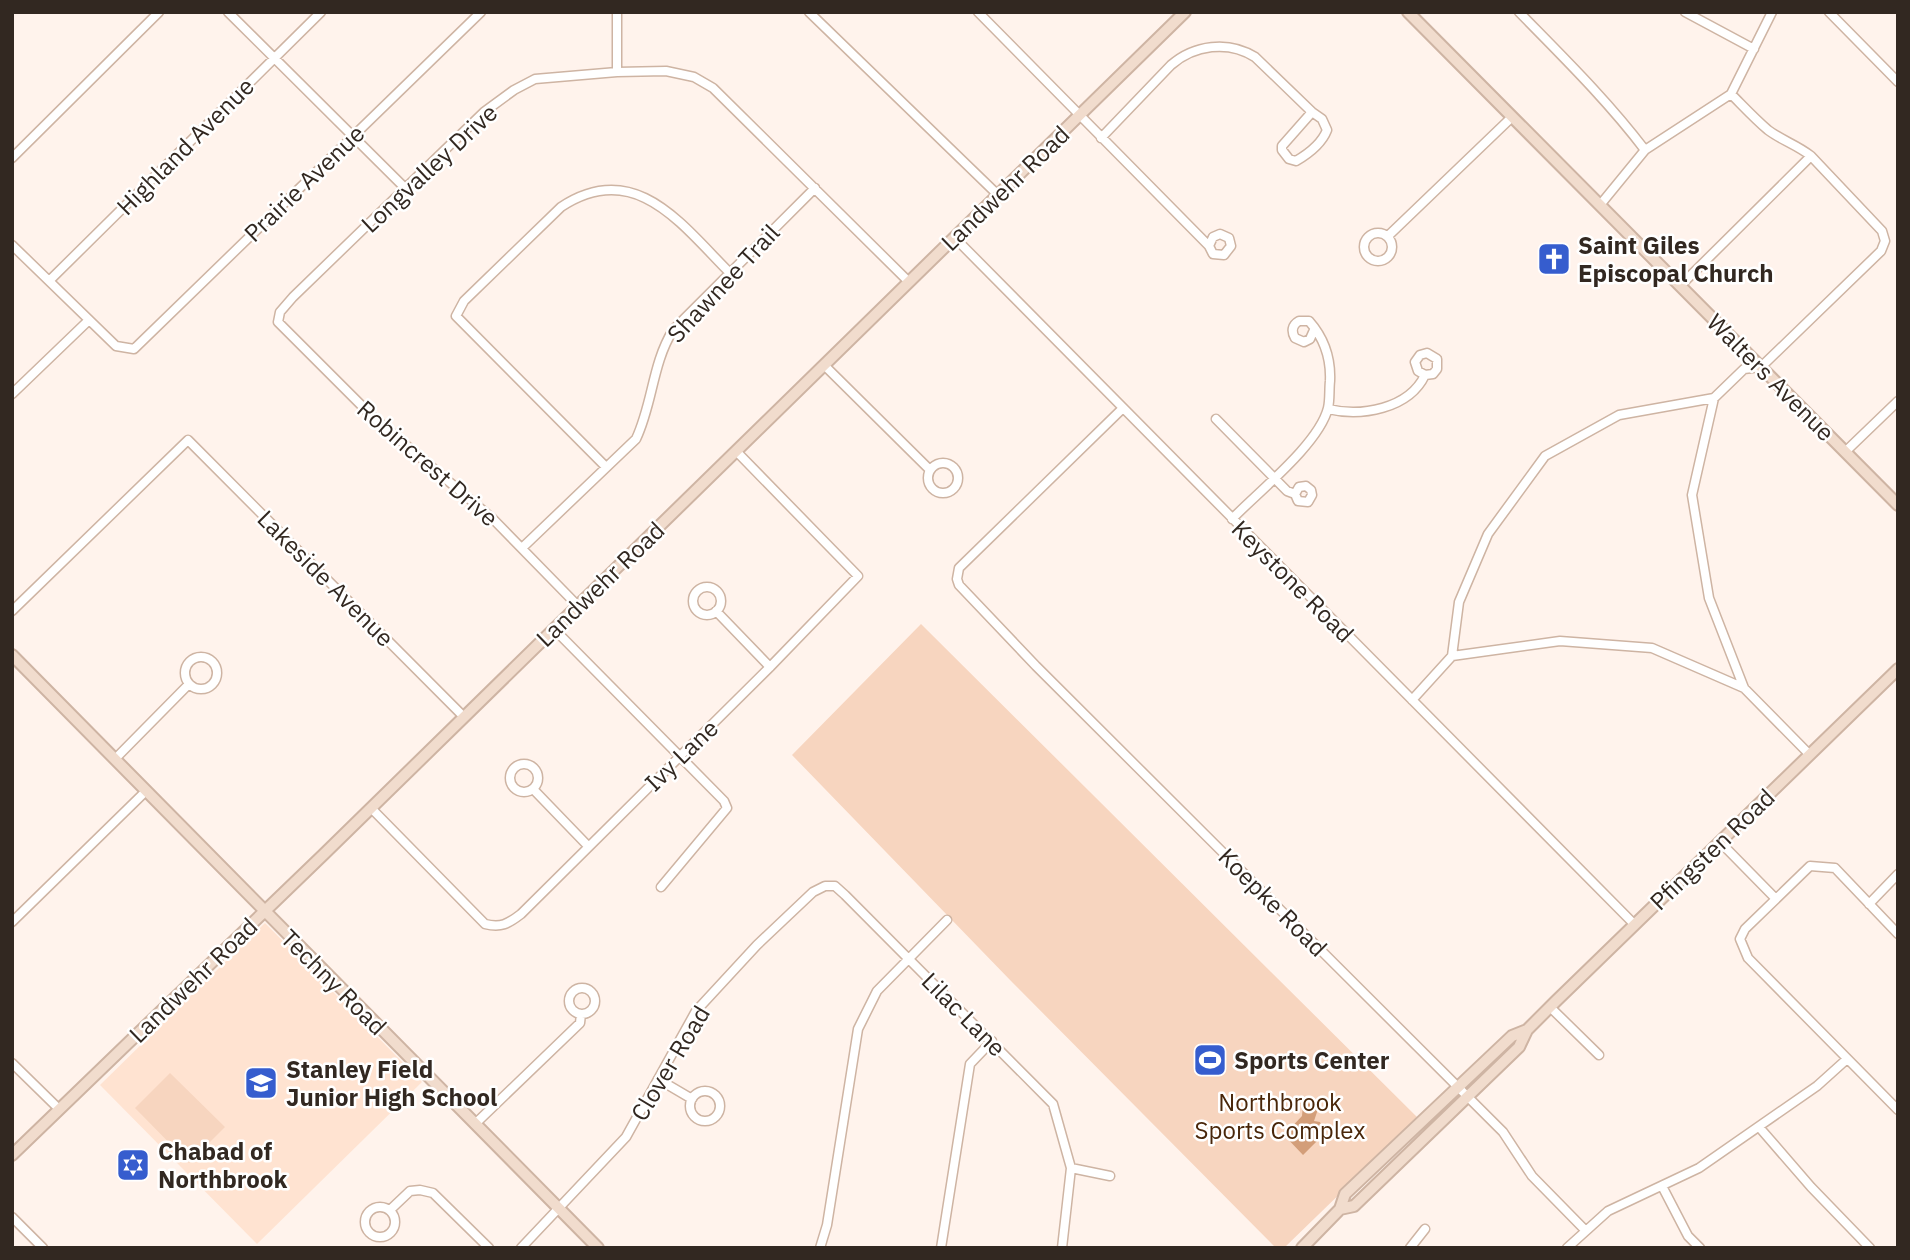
<svg xmlns="http://www.w3.org/2000/svg" width="1910" height="1260" viewBox="0 0 1910 1260" font-family="'IBM Plex Sans',sans-serif">
	<style>
		.built { fill: #ffe3d1 }
		.green { fill: #f7d5bf }
		.water { fill: #d39e79 }
		.lines { fill: none; stroke-linecap: round; stroke-linejoin: round }
		.minor-casing { stroke: #ceb4a3; stroke-width: 11 }
		.secondary-casing { stroke: #ceb4a3; stroke-width: 14 }
		.minor { stroke: #fff; stroke-width: 8 }
		.secondary { stroke: #f1dccd; stroke-width: 10 }
		.labels { text-anchor: middle; dominant-baseline: central; stroke-width: 5; stroke-linejoin: round; paint-order: stroke }
		.street-label { font-size: 24px; fill: #322821; stroke: #fff }
		.poi-label { font-size: 24px; font-weight: bold; fill: #322821; stroke: #fff; text-anchor: start }
		.park-label { font-size: 24px; fill: #492609; stroke: #fff }
	</style>
	<rect width="100%" height="100%" fill="#fff3ec"/>
	<path class="built" d="M265,923L422,1082L257,1244L100,1085Z"/>
	<path class="green" d="M921,624L1418,1118L1284,1248H1276L1011,981L792,755Z
		M170,1073L225,1127L189,1163L135,1108Z"/>
	<path class="water" d="M1320,1103L1314,1121L1320,1122L1322,1127L1318,1129L1311,1124L1304,1131L1312,1140L1317,1141L1303,1155L1284,1135L1302,1116L1303,1104Z"/>
	<g class="lines">
		<defs>
			<path id="minor" d="M228,12L406,189
				M809,12L998,195
				M978,12L1209,246L1213,254L1224,255L1231,246L1229,238L1220,234L1213,237L1209,246
				M1519,12C1563,57 1607,100 1645,150
				M1685,12L1754,49
				M1829,12L1898,82
				M617,72V12
				M1101,138L1171,65C1194,45 1228,40 1255,57L1312,112L1322,119L1327,130C1322,143 1308,154 1296,161L1289,159L1282,150V146L1312,112
				M12,158L159,12
				M1600,205L1645,150L1731,94L1772,12
				M1364 247a14 14 0 1 1 28 0a14 14 0 1 1-28 0Z
				M1388,236L1512,117
				M954,237L1634,924
				M12,245L116,346L134,349L481,12
				M50,280L321,12
				M1680,286L1811,156
				M824,365L930,470
				M12,394L89,320
				M1714,398L1692,495L1709,598L1744,688L1809,754
				M1122,409L959,568L957,579L959,585L1036,666L1503,1132L1532,1176L1585,1230
				M1328,409C1361,417 1409,409 1425,375L1433,374L1437,369V359L1427,353L1420,355L1415,362L1418,371L1425,375
				M1216,419L1287,491L1295,494L1298,501L1308,502L1312,495L1311,490L1306,486L1299,487L1295,494
				M1845,452L1898,401
				M928 478a15 15 0 1 1 30 0a15 15 0 1 1-30 0Z
				M606,467L456,316L464,301L561,207C635,158 682,225 729,272
				M1232,519C1258,492 1319,444 1328,408C1330,400 1329,390 1330,381C1331,359 1324,338 1309,321H1299C1292,325 1291,331 1295,338L1304,342L1310,339L1314,330
				M522,548L636,439C653,403 652,364 673,330L815,188
				M693 601a14 14 0 1 1 28 0a14 14 0 1 1-28 0Z
				M578,606L493,519L374,418L278,322L280,312L293,297L484,112L514,90L535,79L617,72L666,71L694,77L713,88L908,281
				M12,611L188,440L464,717
				M716,611L770,667
				M554,629L724,801L727,808L661,887
				M1452,656L1560,641L1652,648L1744,688
				M185 673a16 16 0 1 1 32 0a16 16 0 1 1-32 0Z
				M1412,700L1452,656L1459,602L1488,534L1545,456L1619,415L1714,398L1744,369L1761,367L1881,251L1885,241L1882,231L1811,156C1797,145 1781,140 1768,130C1755,119 1743,106 1731,94
				M115,759L189,684
				M510 778a14 14 0 1 1 28 0a14 14 0 1 1-28 0Z
				M533,789L588,846
				M371,808L485,924C501,928 508,924 521,914L770,667L858,576L736,451
				M1720,842L1776,899
				M1869,904L1898,874
				M12,922L146,791
				M1898,934L1835,868L1810,866L1745,929L1740,939L1748,958L1898,1110
				M569 1001a13 13 0 1 1 26 0a13 13 0 1 1-26 0Z
				M1550,1007L1599,1055
				M12,1063L59,1109
				M658,1079L692,1099
				M690 1106a15 15 0 1 1 30 0a15 15 0 1 1-30 0Z
				M475,1124L580,1023L581,1014
				M1759,1127L1811,1187L1870,1248
				M1071,1168L1110,1176
				M1662,1186L1688,1236L1700,1248
				M365 1222a15 15 0 1 1 30 0a15 15 0 1 1-30 0Z
				M390,1210L410,1191L420,1190L433,1193L489,1248
				M12,1217L43,1248
				M521,1248L626,1137L696,1011L757,945L813,892L825,886H835L845,895L1053,1104L1071,1168L1062,1248
				M820,1248L827,1225L858,1029L877,991L947,920
				M941,1248L970,1064L992,1041
				M1410,1248L1425,1229
				M1567,1248L1608,1211L1699,1168L1817,1086L1847,1059"/>
			<path id="secondary" d="M1408,12L1898,505
				M12,655L598,1248
				M12,1155L323,855L1185,12
				M1340,1209L1354,1206L1519,1047L1527,1030L1556,1001L1898,669
				M1302,1248L1340,1209L1345,1194L1512,1036L1527,1030"/>
		</defs>
		<use href="#minor" class="minor-casing"/>
		<use href="#secondary" class="secondary-casing"/>
		<use href="#minor" class="minor"/>
		<use href="#secondary" class="secondary"/>
	</g>
	<defs>
		<symbol id="church-square" viewBox="-11 -11 22 22"><rect x="-9" y="-9" width="18" height="18" rx="4" fill="#365dce" stroke="#fff"/><path d="M-1.2-6h2.4v3.5h3.3v2.4h-3.3V6h-2.4V-.1h-3.3v-2.4h3.3Z" fill="#fff"/></symbol>
		<symbol id="stadium-square" viewBox="-11 -11 22 22"><rect x="-9" y="-9" width="18" height="18" rx="4" fill="#365dce" stroke="#fff"/><path d="M0-5a6.5 5 0 1 0 0 10a6.5 5 0 1 0 0-10ZM-3.5-1.8h7v3.6h-7Z" fill="#fff"/></symbol>
		<symbol id="school-square" viewBox="-11 -11 22 22"><rect x="-9" y="-9" width="18" height="18" rx="4" fill="#365dce" stroke="#fff"/><path d="M0-5L7-2L0 1L-7-2ZM-4 1L0 2.5L4 1V4Q0 6-4 4Z" fill="#fff"/></symbol>
		<symbol id="synagogue-square" viewBox="-11 -11 22 22"><rect x="-9" y="-9" width="18" height="18" rx="4" fill="#365dce" stroke="#fff"/><path d="M0-6.5L5.6 3.2H-5.6ZM0 6.5L5.6-3.2H-5.6Z" fill="#fff"/></symbol>
	</defs>
	<g fill-rule="evenodd">
		<use href="#church-square" x="1535" y="240" width="38" height="38"/>
		<use href="#stadium-square" x="1191" y="1041" width="38" height="38"/>
		<use href="#school-square" x="242" y="1064" width="38" height="38"/>
		<use href="#synagogue-square" x="114" y="1146" width="38" height="38"/>
	</g>
	<g class="labels">
		<g class="street-label">
			<text transform="translate(185 146) rotate(-45)">Highland Avenue</text>
			<text transform="translate(429 168) rotate(-43)">Longvalley Drive</text>
			<text transform="translate(304 183) rotate(-44)">Prairie Avenue</text>
			<text transform="translate(1005 188) rotate(-44)">Landwehr Road</text>
			<text transform="translate(723 283) rotate(-47)">Shawnee Trail</text>
			<text transform="translate(1771 377) rotate(45)">Walters Avenue</text>
			<text transform="translate(428 463) rotate(41)">Robincrest Drive</text>
			<text transform="translate(326 578) rotate(45)">Lakeside Avenue</text>
			<text transform="translate(1293 581) rotate(45)">Keystone Road</text>
			<text transform="translate(600 584) rotate(-44)">Landwehr Road</text>
			<text transform="translate(681 755) rotate(-44)">Ivy Lane</text>
			<text transform="translate(1712 849) rotate(-44)">Pfingsten Road</text>
			<text transform="translate(1273 902) rotate(45)">Koepke Road</text>
			<text transform="translate(193 980) rotate(-44)">Landwehr Road</text>
			<text transform="translate(334 982) rotate(45)">Techny Road</text>
			<text transform="translate(964 1014) rotate(45)">Lilac Lane</text>
			<text transform="translate(670 1063) rotate(-59)">Clover Road</text>
		</g>
		<g class="poi-label">
			<text x="1578" y="245">Saint Giles<tspan x="1578" dy="28">Episcopal Church</tspan></text>
			<text x="1234" y="1060">Sports Center</text>
			<text x="286" y="1069">Stanley Field<tspan x="286" dy="28">Junior High School</tspan></text>
			<text x="158" y="1151">Chabad of<tspan x="158" dy="28">Northbrook</tspan></text>
		</g>
		<g class="park-label">
			<text x="1280" y="1102">Northbrook<tspan x="1280" dy="28">Sports Complex</tspan></text>
		</g>
	</g>
	<rect width="1910" height="1260" fill="none" stroke="#322821" stroke-width="28"/>
</svg>
